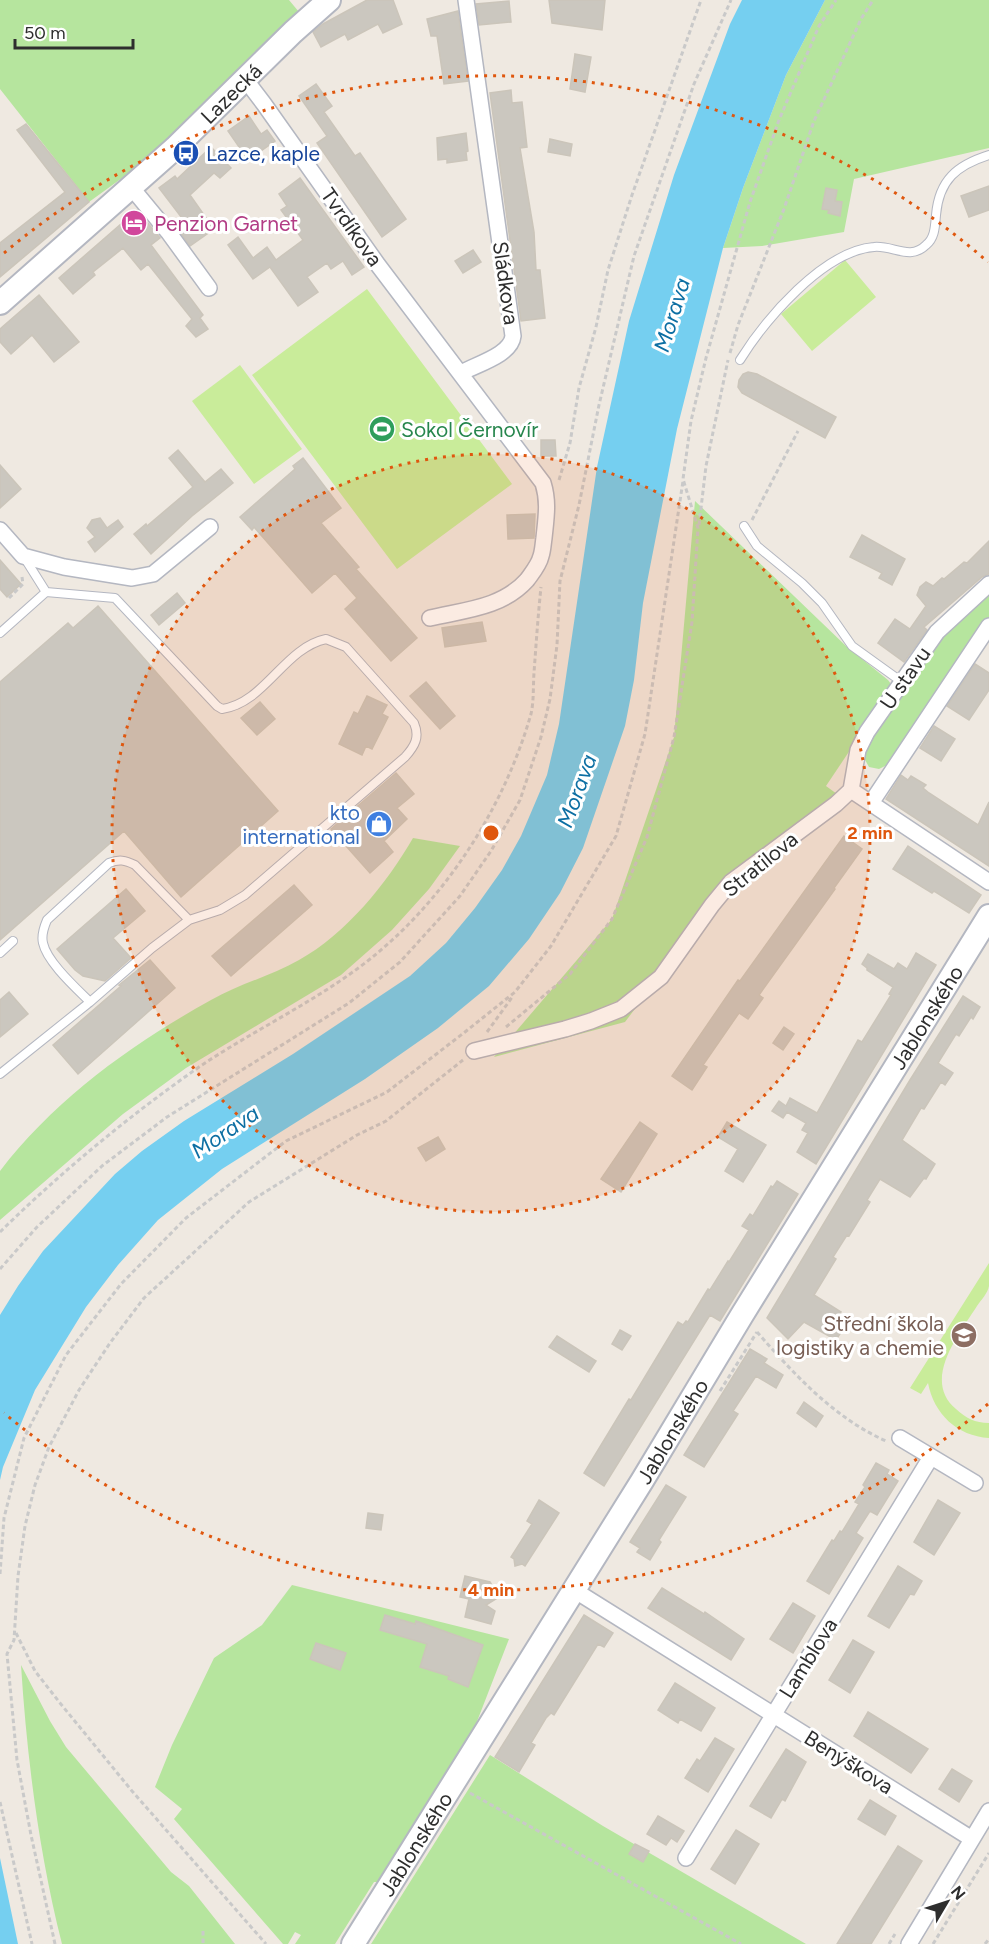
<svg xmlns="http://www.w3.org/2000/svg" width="989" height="1944" viewBox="0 0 989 1944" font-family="Figtree,sans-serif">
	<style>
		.green { fill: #b6e59e }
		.pitch { fill: #c9ec9a }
		.water { fill: #75cff0 }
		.building { fill: #cbc7bf; stroke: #cbc5ba; stroke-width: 1.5 }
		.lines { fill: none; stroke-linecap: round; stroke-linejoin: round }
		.lane-casing { stroke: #b4b7c1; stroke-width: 10 }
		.street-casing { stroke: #b4b7c1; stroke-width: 18 }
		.secondary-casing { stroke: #b4b7c1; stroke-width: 26 }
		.path { stroke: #c9c9c9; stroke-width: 3; stroke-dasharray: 4.5 3; stroke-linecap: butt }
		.lane { stroke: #fff; stroke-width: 8 }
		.street { stroke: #fff; stroke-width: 15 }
		.secondary { stroke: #fff; stroke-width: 22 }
		.ring { fill: none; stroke: #df570e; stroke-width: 3; stroke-dasharray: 3 6 }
		.labels { text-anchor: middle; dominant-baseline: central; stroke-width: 6; stroke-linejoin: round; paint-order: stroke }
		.street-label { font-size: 21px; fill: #2e2e2e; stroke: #fff }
		.transit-label { font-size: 21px; fill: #164399; stroke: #fff; text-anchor: start }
		.hotel-label { font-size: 21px; fill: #b23c85; stroke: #fff; text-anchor: start }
		.leisure-label { font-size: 21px; fill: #27864d; stroke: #fff; text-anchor: start }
		.shop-label { font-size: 21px; fill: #366cbe; stroke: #fff; text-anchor: end }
		.education-label { font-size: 21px; fill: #785e54; stroke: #fff; text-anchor: end }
		.water-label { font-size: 22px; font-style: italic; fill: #0d6fa3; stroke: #fff }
		.centre { fill: #df570e; stroke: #fff; stroke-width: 3 }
		.ring-label { font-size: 18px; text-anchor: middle; font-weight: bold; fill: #df570e; stroke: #fff; stroke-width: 6; stroke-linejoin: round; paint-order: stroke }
	</style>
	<rect width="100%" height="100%" fill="#efe9e1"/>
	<path class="green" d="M0,0H289L299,12L151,157L89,202L0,89Z
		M825,0H989V148L854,179L844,232L762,246L723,248L743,188L786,75Z
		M695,501L846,646L888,680L891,684V689L826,786L837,794L831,803L728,886L625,1022L494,1057L612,919L674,737Z
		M989,591V618L891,763L879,769L869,767L864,758L865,745L942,634Z
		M413,838L460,846L429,889L392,930L341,975L186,1068L123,1114L0,1220V1171C56,1098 132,1044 211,1000C239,984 271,976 299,960C346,934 387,883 413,838Z
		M292,1585L509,1639L476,1724L379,1882H374L335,1944H295L301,1935L295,1932L288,1944H283L174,1819L182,1809L155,1787L172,1745L214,1658L262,1625Z
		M21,1665L50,1721L66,1747L171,1872L189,1886L235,1944H62C39,1853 27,1759 21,1665Z
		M490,1755L603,1826L806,1944H371Z"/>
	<path class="pitch" d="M845,260L876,297L812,351L781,314Z
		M367,289L512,484L397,569L252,375Z
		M240,365L302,449L254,484L192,401Z
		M989,1263C989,1270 989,1279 989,1286C988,1293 981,1300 977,1306C960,1333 921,1380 956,1409C966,1418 975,1423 989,1423V1438C957,1436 934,1414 928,1383L921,1394L910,1388Z"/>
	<path class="water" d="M742,0H825L786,75L743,188L723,248L677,429L643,603L634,680L625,726L583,848L560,893L529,939L489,986L438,1028L365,1079L222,1169L158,1220L118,1265L86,1307L35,1390L3,1467L0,1480V1315L18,1286L43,1251L115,1174L142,1151L184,1121L293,1054L410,976L446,943L475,908L502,870L521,836L547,775L559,724L597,467L629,321L674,175L730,24Z
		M0,1858L18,1944H0Z"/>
	<path class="building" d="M367,0H393L402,24L383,33L378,24L348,40L345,34L321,47L313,32L323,24Z
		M549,0H605L602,30L552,23Z
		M509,1L511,22L479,25L476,4Z
		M458,11L468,81L444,84L437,36H431L427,19Z
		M575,54L591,57L585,92L570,89Z
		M316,84L332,106L324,112L355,156L360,153L406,219L382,237L317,143L327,136L299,96Z
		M511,90L512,103L522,102L527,147L520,148L534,232L536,270H540L545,318L521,321L490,93Z
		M249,116L261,134L267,130L275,141L248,160L228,131Z
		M26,124L89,202L0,277V243L65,192L17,130Z
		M466,133L468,151L466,152L467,160L447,163V159L438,160L437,138Z
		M550,139L572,144L570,156L548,152Z
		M211,147L231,168L220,178L214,173L190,195L214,229L190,246L177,228L185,222L159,188L175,176L177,179Z
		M300,178L364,267L352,275L343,261L331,269L327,263L307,277L318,292L298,306L270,267L253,279L228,245L238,237L253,258L267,247L276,260L303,240L281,210L287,206L279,194Z
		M989,186V210L969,217L961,196Z
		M826,188L837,190L835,201L842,202L840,216L828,213L829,210L822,209Z
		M137,210L160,238L151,245L203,315L200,318L208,329L196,337L186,326L192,319L148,264L141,270L123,248L93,272L95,275L73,294L59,278Z
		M473,250L481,262L463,273L455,261Z
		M39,295L79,342L54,362L32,335L11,354L0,342V329Z
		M748,372L757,374L836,417L825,438L742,393L738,387L739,380L743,374Z
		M541,440H555L556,456H541Z
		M178,450L205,482L221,469L233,483L192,516L151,554L134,534L146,524L147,526L193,487L169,458Z
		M303,458L341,508L321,523L359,567L356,569L417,638L391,661L345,609L357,598L335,573L312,593L254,527L252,530L240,517L295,469L293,466Z
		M0,465L21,489L0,508Z
		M535,514L534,538L508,539L507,515Z
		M100,518L107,528L118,520L123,527L95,552L88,542L95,537L87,528L92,520Z
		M862,535L905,559L892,585L879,578L882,573L850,557Z
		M989,541V574L982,577L924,627L927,630L904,662L878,643L895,619L910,629L926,606L917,595L920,587L926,582L933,586L942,578L944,579L964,562L967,563Z
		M0,560L21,584L7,597L0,589Z
		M177,593L185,603L159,625L151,615Z
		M98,606L278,811L181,897L124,831L0,940V682L68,623L73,628Z
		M482,622L486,641L445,647L442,628Z
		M975,664L989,673V690L969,720L947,706Z
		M426,682L455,716L440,729L410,696Z
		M367,696L387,705L382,714L388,717L372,749L366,746L362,755L339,744L354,712L358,714Z
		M260,702L275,719L257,735L241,718Z
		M934,726L955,739L941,761L920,748Z
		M396,773L414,794L397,808L407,819L384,841L393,852L370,873L331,829Z
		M901,775L908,780L911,776L926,785L923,788L929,793L978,825L989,802V866L886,799Z
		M844,836L862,849L834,888L835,889L759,995L763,998L748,1019L739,1013L703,1065L707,1067L692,1090L672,1076L738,980L740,981Z
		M908,846L981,895L969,913L934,891L932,893L893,869Z
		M294,885L312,905L231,976L212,956Z
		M126,889L145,911L113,938L131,958L105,981L83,976L75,970L57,949Z
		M916,953L936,965L816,1164L797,1152L808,1133L802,1130L806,1123L787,1112L783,1118L772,1111L779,1101L786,1106L790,1098L817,1113L858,1040L862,1042L891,995L889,994L893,987L867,970V968L862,964L868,954L894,969L898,963L907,969Z
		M150,960L175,988L78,1074L53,1045L121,986L119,985Z
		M9,992L28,1014L0,1037V1000Z
		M963,996L980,1007L973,1019L971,1017L959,1036L956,1034L938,1063L953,1073L945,1085L941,1082L924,1109L921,1108L902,1140L935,1164L926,1179L924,1178L910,1197L880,1179L867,1200L870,1202L849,1236L847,1235L833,1257L836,1259L814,1295L841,1312L836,1319L845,1326L836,1340L804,1322L788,1339L767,1318L910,1080Z
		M784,1027L794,1034L783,1050L773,1043Z
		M640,1122L657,1134L621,1192L601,1179Z
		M727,1122L766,1145L743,1182L725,1171L738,1149L718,1137Z
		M438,1137L445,1149L426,1161L418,1148Z
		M777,1181L798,1194L720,1321L710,1315L604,1486L584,1473L629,1399L631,1400L678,1322L683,1325L686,1321L688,1322L708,1289L710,1290L728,1261L729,1262L749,1230L742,1226L750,1214L753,1216L771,1186L773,1187Z
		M620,1330L631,1336L622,1350L612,1344Z
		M557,1336L596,1361L589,1372L549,1347Z
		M750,1349L767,1359L764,1363L783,1375L776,1388L756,1376L733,1411L738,1414L704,1467L684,1455Z
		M804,1402L823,1416L816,1427L797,1413Z
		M876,1463L889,1470L887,1474L898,1481L877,1515L870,1511L856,1533L863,1538L829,1594L807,1581L832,1540L834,1541L840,1531L842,1532L859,1504L855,1502L865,1487L863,1485Z
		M666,1485L686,1497L659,1540L661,1542L650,1560L637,1552L640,1548L630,1542Z
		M539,1500L559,1513L525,1566L522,1564L515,1566L514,1559L511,1557L532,1524L527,1521Z
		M938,1500L960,1513L934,1555L914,1542Z
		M368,1513L383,1515L381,1530L366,1528Z
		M898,1566L922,1581L914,1595L910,1594L889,1628L868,1616Z
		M465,1576L490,1582L499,1597L486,1605L495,1611L491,1624L465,1617L469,1599L460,1597Z
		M662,1588L704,1614L705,1612L744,1639L731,1660L648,1608Z
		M793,1603L815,1616L793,1653L770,1639Z
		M385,1615L415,1624L416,1621L483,1645L468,1687L448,1679L449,1676L420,1667L427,1644L380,1630Z
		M584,1615L613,1633L604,1647L598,1644L554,1715L551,1713L546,1718L531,1743L535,1745L519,1772L495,1757Z
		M853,1640L874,1652L850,1693L829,1680Z
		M316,1643L346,1653L340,1670L310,1659Z
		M675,1683L715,1708L701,1731L680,1719L678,1723L658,1710Z
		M868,1712L928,1749L911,1773L854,1736Z
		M715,1738L734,1749L708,1792L685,1778L697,1759L700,1761Z
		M786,1749L806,1762L785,1801L782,1799L771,1818L750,1806Z
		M952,1769L972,1781L959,1802L939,1789Z
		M870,1800L896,1816L885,1835L858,1819Z
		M658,1816L684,1831L677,1842L671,1838L666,1845L647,1834Z
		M736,1830L759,1844L735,1884L711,1869Z
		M635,1844L649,1851L643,1862L629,1854Z
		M898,1846L922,1861L900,1897L871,1944H837Z"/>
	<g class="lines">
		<defs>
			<path id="lane" d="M740,360C765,320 823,251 874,247C893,245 910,261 926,245C935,238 935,226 936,215C939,180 957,165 989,155
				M744,526L757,546L802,583L822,603L852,646L902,682
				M46,592L115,598L217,706L222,709C265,703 284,648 326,639L346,647L414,723C420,737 415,746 405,757L245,895L220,910L189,920L135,865C125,860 119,859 109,863L47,920C44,927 41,935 43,943C47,962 76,988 90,1002L152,948L189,920
				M0,633L46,592L24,557
				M0,953L13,941
				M0,1074L90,1002"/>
			<path id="street" d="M245,79L264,104L378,265L543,483C549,502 546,518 544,538C543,544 543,550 541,556C539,565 532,573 527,580C502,608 464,610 430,618
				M131,187L169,233L209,288
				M461,373C477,364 511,355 513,336L466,0
				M0,530L23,556L64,567L132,578L153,574L210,527
				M851,790L858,750L867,732L937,632L989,584
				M851,790L989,882
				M871,803L989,626
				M474,1051L565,1029L591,1021L621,1009L661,977L712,905L731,882L836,804L851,790
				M900,1438L975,1483
				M574,1590L972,1839
				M686,1858L931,1457
				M909,1944L989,1811"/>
			<g id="secondary">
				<path id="s1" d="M0,303L175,148L293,32L329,0"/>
				<path id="s2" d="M353,1944L642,1481L742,1315L989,916"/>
			</g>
		</defs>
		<use href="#lane" class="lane-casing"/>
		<use href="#street" class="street-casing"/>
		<use href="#secondary" class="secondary-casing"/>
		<path class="path" d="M730,353L738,325L784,209L814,121L861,19L873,0
			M559,480L570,443L579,388L596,327L608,270L632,195L701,0
			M752,520L798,431
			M699,525L706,466L728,360
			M9,598L23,584L22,577
			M506,1027L570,974L612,919L647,837L674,737L692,622L698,528L683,479L691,421L706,358L750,202L779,120L819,26L836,0
			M487,1032L513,996
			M0,1232C61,1172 129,1116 199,1067C248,1034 302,1008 350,974C436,914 502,815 531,714C534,701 533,686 534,673C536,645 538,616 541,587
			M0,1269L37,1227L102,1166L167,1117L349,1003L400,962L460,896L491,851L520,800L541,737L550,699L557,645L560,581L579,505L599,405L634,256L694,84L731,0
			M757,1332C794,1374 834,1418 886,1441
			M720,1391L757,1332
			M0,1574L4,1518L24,1438L66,1355L121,1284L186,1218L286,1141L387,1092L465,1032L515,992L551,946L616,836L645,734L683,481
			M16,1633L35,1671L60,1703L132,1791L266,1944
			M470,1793L741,1944
			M0,1802L32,1944
			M203,1931V1944
			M55,1944L31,1835L17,1760L7,1654L14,1640L18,1576L25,1526L35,1485L49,1447L79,1390L110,1343L144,1298L249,1202L357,1135L386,1121L463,1060
			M889,1944L895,1934
			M933,1944L989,1853
			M985,1944L989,1939"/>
		<use href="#lane" class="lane"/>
		<use href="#street" class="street"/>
		<use href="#secondary" class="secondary"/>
	</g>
	<circle cx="491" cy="833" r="379" fill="#df570e" fill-opacity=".12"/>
	<g class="ring">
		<circle cx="491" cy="833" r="379"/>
		<path d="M988 1404A757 757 0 0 1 4 1413M4 253A757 757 0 0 1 988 262"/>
	</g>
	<defs>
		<symbol id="bus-disc" viewBox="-11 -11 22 22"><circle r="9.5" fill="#1a4fb4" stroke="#fff"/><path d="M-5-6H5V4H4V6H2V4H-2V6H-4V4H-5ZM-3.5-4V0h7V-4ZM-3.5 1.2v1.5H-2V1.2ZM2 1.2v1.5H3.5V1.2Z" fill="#fff"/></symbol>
		<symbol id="hotel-disc" viewBox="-11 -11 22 22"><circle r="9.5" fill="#d1479c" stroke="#fff"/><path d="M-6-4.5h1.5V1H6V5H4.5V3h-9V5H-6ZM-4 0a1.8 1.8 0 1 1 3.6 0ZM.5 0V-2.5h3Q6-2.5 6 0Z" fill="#fff"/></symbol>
		<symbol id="stadium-disc" viewBox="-11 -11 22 22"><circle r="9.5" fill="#2e9e5b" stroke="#fff"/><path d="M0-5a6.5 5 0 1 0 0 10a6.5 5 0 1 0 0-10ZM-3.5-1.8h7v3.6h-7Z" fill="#fff"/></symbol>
		<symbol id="shop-disc" viewBox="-11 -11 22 22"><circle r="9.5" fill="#3f7fe0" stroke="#fff"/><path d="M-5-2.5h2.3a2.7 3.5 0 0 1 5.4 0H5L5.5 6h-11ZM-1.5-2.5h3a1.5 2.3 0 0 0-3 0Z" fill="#fff"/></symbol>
		<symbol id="school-disc" viewBox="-11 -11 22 22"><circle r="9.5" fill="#8d6e63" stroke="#fff"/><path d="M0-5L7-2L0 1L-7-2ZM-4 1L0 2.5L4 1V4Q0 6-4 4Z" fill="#fff"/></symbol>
	</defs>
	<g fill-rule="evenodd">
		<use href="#bus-disc" x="171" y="138" width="30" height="30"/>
		<use href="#hotel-disc" x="119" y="208" width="30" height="30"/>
		<use href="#stadium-disc" x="367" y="414" width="30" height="30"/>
		<use href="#shop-disc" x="364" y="809" width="30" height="30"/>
		<use href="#school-disc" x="949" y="1320" width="30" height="30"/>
	</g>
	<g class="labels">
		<g class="street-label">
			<text stroke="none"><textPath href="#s1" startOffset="312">Lazecká</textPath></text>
			<text transform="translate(352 227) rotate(55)">Tvrdíkova</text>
			<text transform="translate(506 283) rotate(82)">Sládkova</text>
			<text transform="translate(905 678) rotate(-55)">U stavu</text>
			<text transform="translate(760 864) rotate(-39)">Stratilova</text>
			<text stroke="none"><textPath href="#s2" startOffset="1090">Jablonského</textPath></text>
			<text stroke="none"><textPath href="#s2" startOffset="604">Jablonského</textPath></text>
			<text transform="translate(808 1658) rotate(-58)">Lamblova</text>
			<text transform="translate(849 1762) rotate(32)">Benýškova</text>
			<text stroke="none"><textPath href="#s2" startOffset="118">Jablonského</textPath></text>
		</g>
		<g class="transit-label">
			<text x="206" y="153">Lazce, kaple</text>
		</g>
		<g class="hotel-label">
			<text x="154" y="223">Penzion Garnet</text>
		</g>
		<g class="leisure-label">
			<text x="401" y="429">Sokol Černovír</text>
		</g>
		<g class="shop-label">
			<text x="360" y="812">kto<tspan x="360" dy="24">international</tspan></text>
		</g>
		<g class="education-label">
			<text x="944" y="1323">Střední škola<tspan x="944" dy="24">logistiky a chemie</tspan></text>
		</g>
		<g class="water-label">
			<text transform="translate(672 315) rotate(-73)">Morava</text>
			<text transform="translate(577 791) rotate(-70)">Morava</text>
			<text transform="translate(225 1132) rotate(-34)">Morava</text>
		</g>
	</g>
	<circle cx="491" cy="833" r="9" class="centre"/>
	<g class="ring-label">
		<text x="870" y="839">2 min</text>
		<text x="491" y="1596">4 min</text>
	</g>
	<g transform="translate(947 1902) rotate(51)" stroke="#ffffff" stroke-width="4.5" paint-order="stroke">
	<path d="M0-4.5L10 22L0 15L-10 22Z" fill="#2e2e2e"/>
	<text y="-9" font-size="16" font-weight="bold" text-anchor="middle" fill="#2e2e2e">N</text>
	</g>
	<path d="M15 39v9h118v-9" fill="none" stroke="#2e2e2e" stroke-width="3"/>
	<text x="24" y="39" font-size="18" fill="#2e2e2e" stroke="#ffffff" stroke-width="4.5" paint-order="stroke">50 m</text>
</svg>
